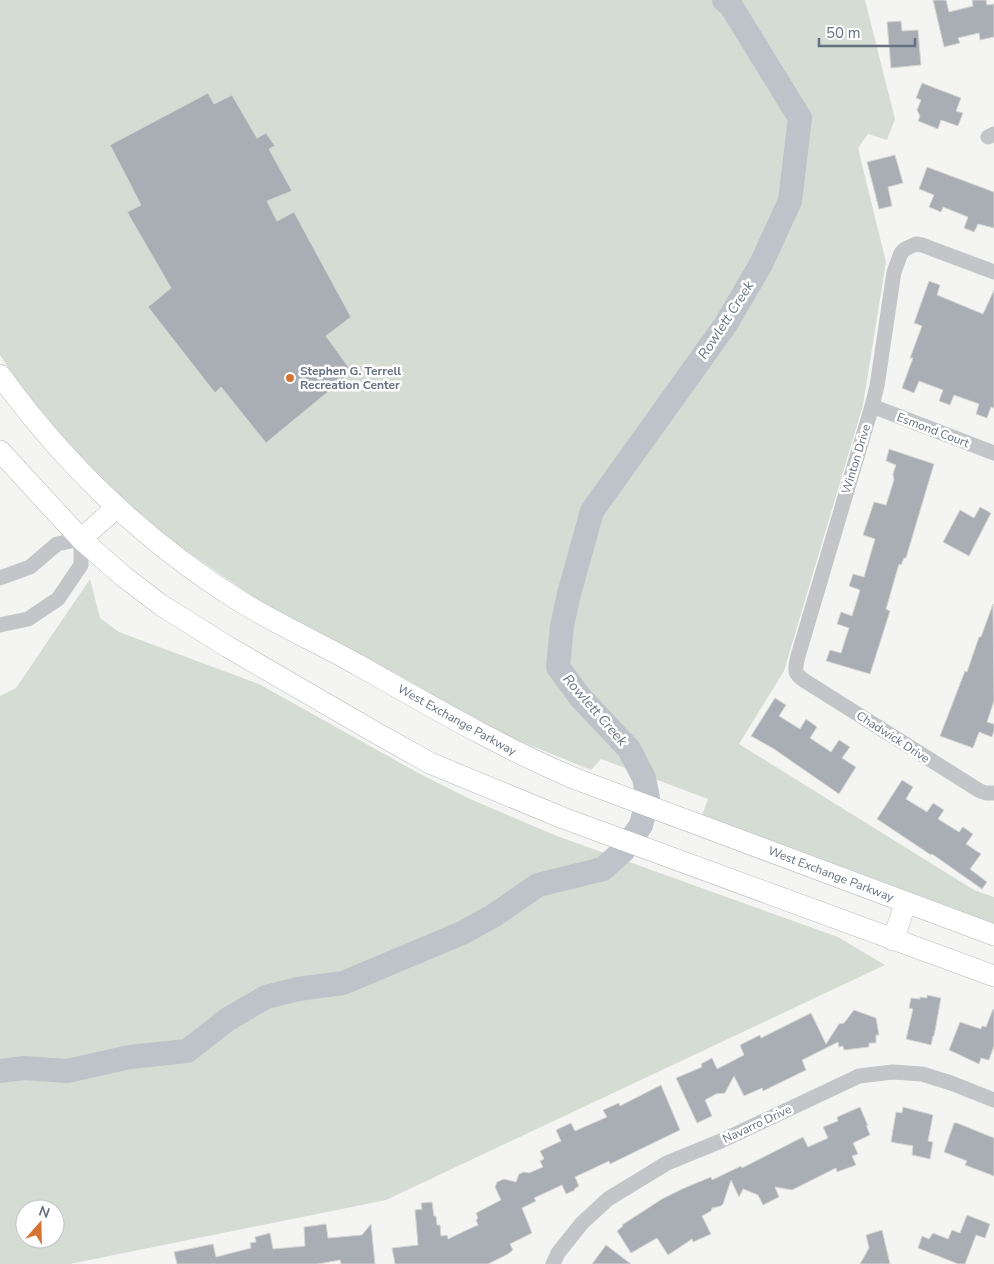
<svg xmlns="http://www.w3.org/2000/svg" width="994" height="1264" viewBox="0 0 994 1264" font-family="'Nunito Sans',sans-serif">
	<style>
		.green { fill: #d5dcd3; fill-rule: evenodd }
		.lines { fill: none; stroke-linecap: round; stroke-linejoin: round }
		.river { stroke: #bdc3c9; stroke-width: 24 }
		.building { fill: #a9aeb5; stroke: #d6d6d4 }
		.secondary-casing { stroke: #b5b8bd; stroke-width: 22 }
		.street { stroke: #c3c5c9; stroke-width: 15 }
		.secondary { stroke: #fff; stroke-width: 21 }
		.poi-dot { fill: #d47333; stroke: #fff; stroke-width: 2 }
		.labels { text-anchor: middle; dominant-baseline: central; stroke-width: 5; stroke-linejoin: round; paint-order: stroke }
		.poi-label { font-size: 12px; font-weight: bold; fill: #667080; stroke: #fff; text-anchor: start }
		.street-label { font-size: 12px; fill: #667080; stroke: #fff }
		.water-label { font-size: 14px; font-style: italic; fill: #677784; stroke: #fff }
	</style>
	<rect width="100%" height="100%" fill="#f4f5f2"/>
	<path class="green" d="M0,0H865L895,119L887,140L868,134L858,148L886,262L863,405L784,671L739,744L974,890L994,897V925L702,815L708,799L601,759L591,770L488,728L267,606L179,546L115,495L31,402L0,355Z
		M90,579L100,618L119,632L259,684L420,774L470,799L557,836L838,937L885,965L386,1200L70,1264H0V696L16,688ZM25,1209H55V1239H25Z"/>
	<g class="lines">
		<path class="river" d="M0,1071L24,1068L67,1071L130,1057L187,1051L228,1019L266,997L298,989L343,983L462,933L493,916L538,885L603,869L624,850L641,825L648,798L644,778L629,749L580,697L558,667L562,626L569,594L592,511L726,324L761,264L790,201L800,118L731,6L724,0"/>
	</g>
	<path class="building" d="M933,0H946L949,12L973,6L972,0H986L987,5L994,4V37L980,40L979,33L958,38L960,43L944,47Z
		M901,21L902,31L918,30L921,65L891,68L887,22Z
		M922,83L961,98L956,111L963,113L958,126L941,120L938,129L918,121L920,116L917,110L921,100L916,98Z
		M208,93L214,104L232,95L257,138L266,133L275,146L269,149L292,191L267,201L277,221L294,212L351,317L326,336L352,372L266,443L221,387L215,393L148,307L171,288L127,212L141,205L110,145Z
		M895,155L903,183L888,187L892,206L879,209L867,162Z
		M927,167L994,192V228L978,224L974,232L964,228L968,217L943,207L941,212L929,207L934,195L919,189Z
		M929,281L940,285L937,295L983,314L994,290V408L991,407L987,418L976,414L979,404L954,395L950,405L939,401L943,390L919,381L914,393L902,388L913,358H910L922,326L914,323Z
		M889,449L934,464L906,558H904L901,565L899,564L886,609L890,611L870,674L826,661L830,650L841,653L849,628L837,624L841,612L852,616L860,590L849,586L853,574L864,577L875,539L863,535L874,502L886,505L894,480L893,474L896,465L886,461Z
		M980,507L991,513L969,556L943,542L960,510L974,518Z
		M993,604L994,701L987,722L994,724V731L992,737L979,732L973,748L940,736L965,671L967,672L979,637H981Z
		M775,698L786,705L779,716L800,729L806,719L817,727L810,738L831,752L839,740L850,747L842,758L856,767L839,794L774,749L751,736Z
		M902,780L913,787L906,799L927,812L933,803L944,810L938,819L959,832L963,827L973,834L966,844L981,854L970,869L987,882L982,889L932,854L931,855L877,819Z
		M927,995L941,998L934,1036H933L931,1045L906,1039L913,1009L909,1008L911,998L920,999V997L927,998Z
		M993,1009L994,1010V1046L989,1060L981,1058L979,1064L949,1050L960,1022L981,1029L982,1026L986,1027Z
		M854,1010L876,1018L879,1035H876V1043H869V1047L844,1050L843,1046L839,1047L838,1042L802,1060L806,1070L763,1091L762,1088L744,1096L734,1076L725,1093L716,1094L705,1100L712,1116L697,1123L676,1078L702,1067L701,1064L712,1058L717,1069L744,1055L740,1045L760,1035L761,1038L811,1013L826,1044L839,1024L844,1023Z
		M661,1085L680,1130L610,1164L609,1161L575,1177L579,1186L574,1189L575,1190L566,1194L562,1185L534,1198L536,1201L522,1208L532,1233L510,1244L513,1250L508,1254L488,1264H395L392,1248L418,1245L415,1210L422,1209L421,1203L432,1202L434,1216H436L437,1225H440L441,1236L447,1235L448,1239L469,1229L478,1225L476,1220L478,1218L476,1213L501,1200L495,1187L497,1182L504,1179L516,1182L519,1174L524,1172L529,1173L543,1167L540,1161L544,1159L540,1151L561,1141L556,1130L571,1123L575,1131L607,1117L603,1110L619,1103L620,1106Z
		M860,1107L868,1126L866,1125L870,1135L853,1143L858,1154L852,1156L856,1165L837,1172L836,1168L792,1190L775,1187L779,1197L763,1205L758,1195L743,1189L739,1197L731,1180L723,1204L721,1206L712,1208L711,1211L702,1216L711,1234L693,1242L692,1239L668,1255L657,1238L631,1253L617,1231L623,1226L622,1225L662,1199L682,1189L711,1177L712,1180L741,1166L742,1168L803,1137L808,1147L828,1138L823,1127L838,1121L837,1117Z
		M903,1107L933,1115L928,1141L933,1142L930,1159L912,1155L913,1146L891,1142L896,1112L902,1113Z
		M954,1123H957L994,1138V1176L965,1165L967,1161L944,1152Z
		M967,1215L990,1224L985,1238L976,1235L965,1264H958L918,1248L922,1236L929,1239L933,1233L948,1239L952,1230L960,1233Z
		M326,1224L328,1238L362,1235L371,1224L375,1264H341L340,1260L318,1264H177L174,1252L213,1244L216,1257L251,1248L250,1243L256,1242L255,1237L270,1233L273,1249L305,1246L304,1227Z
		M882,1230L890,1264H860L869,1248L866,1235Z
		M606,1245L631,1264H592Z"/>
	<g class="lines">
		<defs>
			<path id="secondary" d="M0,375C65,465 147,543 241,602C279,625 319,643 358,665C429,705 500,747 576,779L994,935
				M0,451L81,539L123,576L161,605L228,647L378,734L430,763L563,818L994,976
				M81,539L117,507
				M893,940L906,902"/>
		</defs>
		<use href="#secondary" class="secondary-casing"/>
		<path class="street" d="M988,137L994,134
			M994,272L922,245L916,244L905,249L901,253L894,272L877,386L872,406L798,656C795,670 793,673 805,681L980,791L986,793H994
			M872,406L994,453
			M0,578L30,567L57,544L81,539V565L58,599L28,619L0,625
			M553,1264L558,1253L582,1223L608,1199L667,1163L721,1141L859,1076L893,1072L922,1074L951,1083L994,1100"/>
		<use href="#secondary" class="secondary"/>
	</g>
	<circle class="poi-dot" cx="290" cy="378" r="5"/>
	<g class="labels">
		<g class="poi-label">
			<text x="300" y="371">Stephen G. Terrell<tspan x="300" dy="14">Recreation Center</tspan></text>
		</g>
		<g class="street-label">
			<text transform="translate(933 430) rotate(21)">Esmond Court</text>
			<text transform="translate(856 459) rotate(-73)">Winton Drive</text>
			<text transform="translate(457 720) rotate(29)">West Exchange Parkway</text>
			<text transform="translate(893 737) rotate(33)">Chadwick Drive</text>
			<text transform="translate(831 874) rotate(21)">West Exchange Parkway</text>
			<text transform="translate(757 1124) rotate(-25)">Navarro Drive</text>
		</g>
		<g class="water-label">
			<text transform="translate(726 320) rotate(-57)">Rowlett Creek</text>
			<text transform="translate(595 710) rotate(49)">Rowlett Creek</text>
		</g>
	</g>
	<g transform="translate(40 1224) rotate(20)"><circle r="24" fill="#ffffff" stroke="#c2c6cc"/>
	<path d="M0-4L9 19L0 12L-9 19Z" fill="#d47333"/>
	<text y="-8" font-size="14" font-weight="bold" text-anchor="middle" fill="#667080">N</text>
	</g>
	<path d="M819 38v8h96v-8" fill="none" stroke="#667080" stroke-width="2.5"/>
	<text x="826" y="38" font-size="15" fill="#667080" stroke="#ffffff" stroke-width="4" paint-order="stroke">50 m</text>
</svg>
